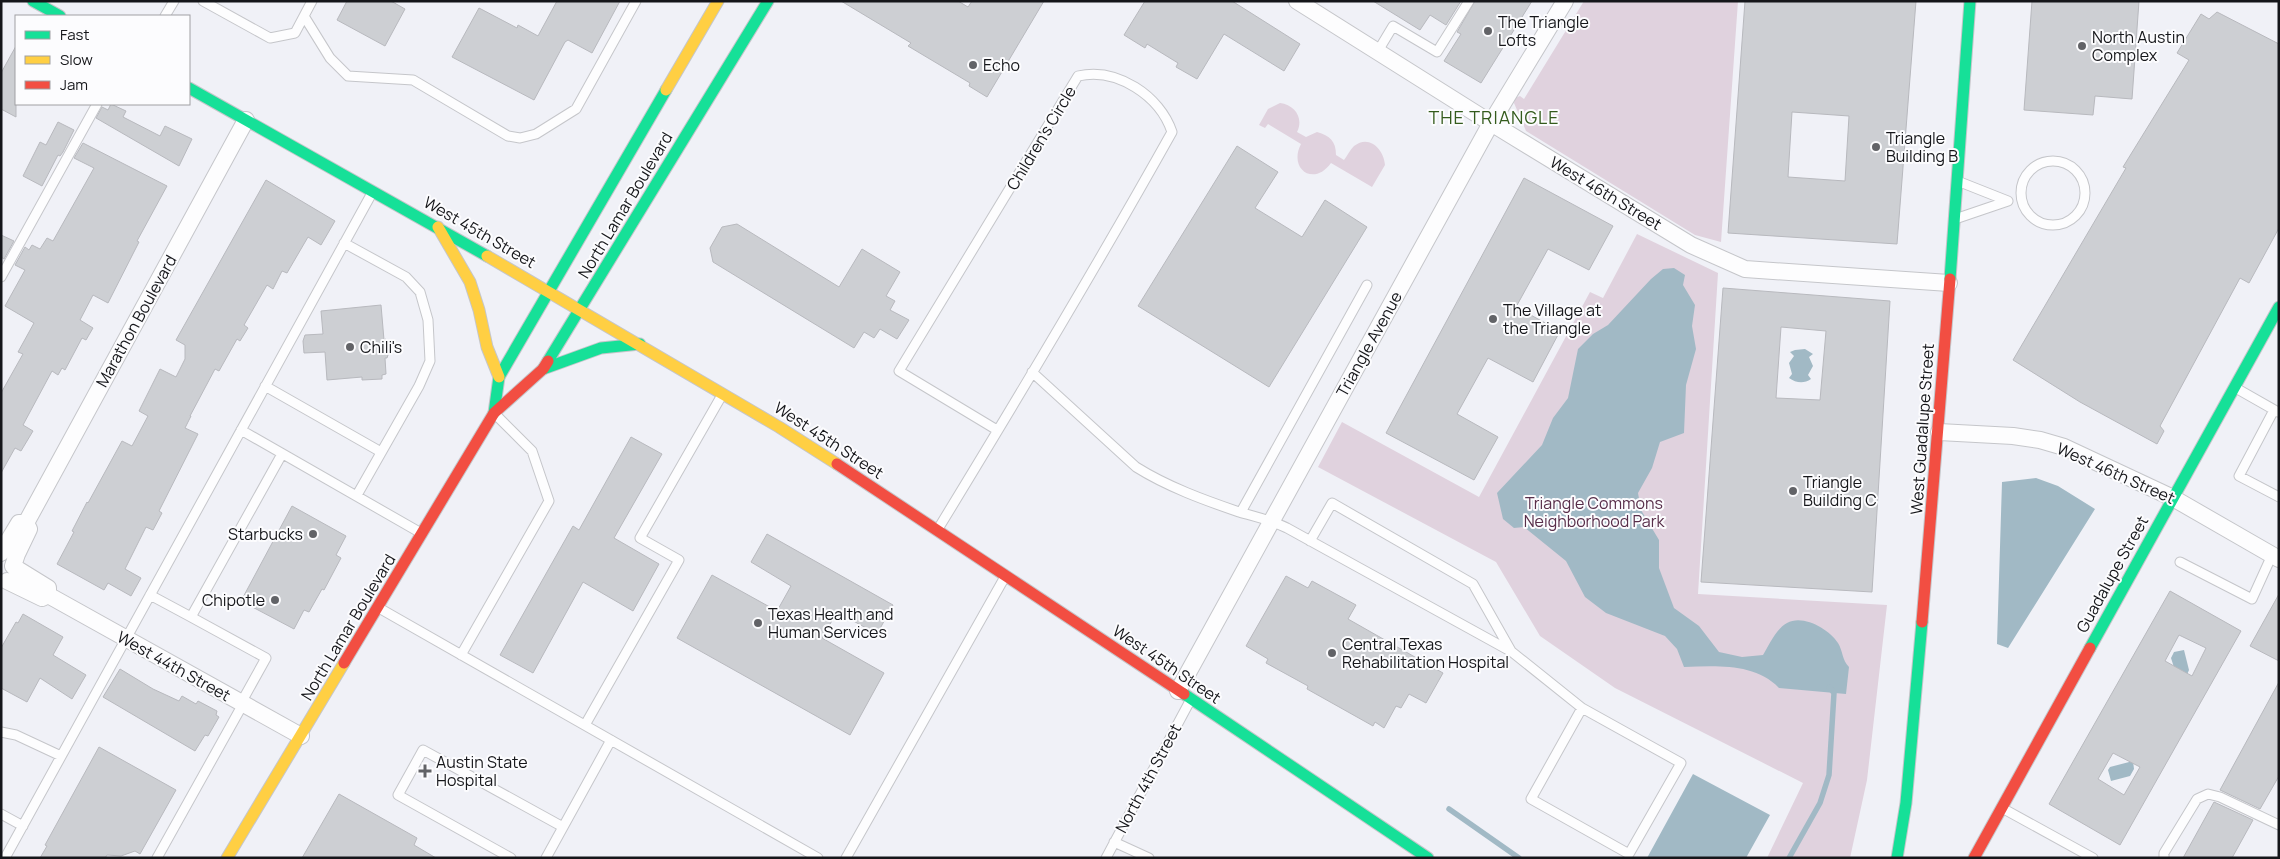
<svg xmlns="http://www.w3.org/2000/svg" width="2280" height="859" viewBox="0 0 2280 859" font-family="Manrope,sans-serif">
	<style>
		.green { fill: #e0d2de }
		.water { fill: #a1b9c5 }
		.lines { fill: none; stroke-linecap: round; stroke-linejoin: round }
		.stream { stroke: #a1b9c5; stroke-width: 5.5 }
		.building { fill: #cdcfd3; stroke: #b8b9be; fill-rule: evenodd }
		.lane-casing { stroke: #c5c6ca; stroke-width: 11 }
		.street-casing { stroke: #c5c6ca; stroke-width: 18 }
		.fast-casing { stroke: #c5c6ca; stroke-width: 13 }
		.slow-casing { stroke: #c5c6ca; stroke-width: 13 }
		.jam-casing { stroke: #c5c6ca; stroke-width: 13 }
		.lane { stroke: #fdfdfe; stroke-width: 9 }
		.street { stroke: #fdfdfe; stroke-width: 16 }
		.fast { stroke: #16e098; stroke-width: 11 }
		.slow { stroke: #ffcf43; stroke-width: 11 }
		.jam { stroke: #f24e42; stroke-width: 11 }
		.poi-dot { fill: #626367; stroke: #fcfcfe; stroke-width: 2 }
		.labels { text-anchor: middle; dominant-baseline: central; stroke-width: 4; stroke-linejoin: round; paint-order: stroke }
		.poi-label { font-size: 16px; fill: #15161a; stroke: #fcfcfe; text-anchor: start }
		.street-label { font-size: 16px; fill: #15161a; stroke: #fcfcfe }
		.park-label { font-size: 16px; fill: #582e4a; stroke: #fcfcfe }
		.neighbourhood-label { font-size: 18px; letter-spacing: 1px; fill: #345b1d; stroke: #fcfcfe }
	</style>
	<rect width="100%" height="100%" fill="#f0f1f7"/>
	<path class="green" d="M1584,1H1738L1721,242L1695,235L1526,131L1514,103L1515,98L1520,96L1524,99Z
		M1280,103C1295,105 1304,118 1297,132L1306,137L1317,132C1330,136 1336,141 1336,155L1344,160C1347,156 1350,150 1354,146C1369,134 1384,149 1385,165L1372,187L1331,163C1314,187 1288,169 1301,144L1268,124L1265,128L1259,125L1268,109Z
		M1637,234L1718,273L1698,594L1887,605L1867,780L1850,858H1767L1803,783L1615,688L1540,636L1496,562L1318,467L1342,422L1479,497L1590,292L1603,298Z"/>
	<path class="water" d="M1674,268L1685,275L1683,285L1695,305L1692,326L1696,349L1686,385L1684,433L1660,442L1652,468L1638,493L1641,510L1659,540V568L1674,608L1699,626L1719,652L1742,657L1763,655C1769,645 1776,629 1787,623C1803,614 1829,629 1838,643C1843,651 1842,660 1849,667L1846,694L1779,688C1755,663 1717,666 1684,667L1677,649L1665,636L1606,613L1585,597L1566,561L1524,527L1514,528L1503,519L1497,493L1542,445L1553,418L1568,398L1578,349L1593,334L1608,325L1651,279L1663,269Z
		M1805,349L1813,354L1809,357L1813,366L1808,375L1811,379C1804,384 1796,383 1789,378L1792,374L1789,363L1794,356L1790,352L1795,350Z
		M2036,478L2058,486L2095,509L2008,648L1997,644L2002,482Z
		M2184,650L2189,670L2186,677L2178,680L2171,658L2174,652Z
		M2133,761L2134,769L2130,776L2111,781L2108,770L2110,767Z
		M1693,774L1770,815L1746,858H1647Z"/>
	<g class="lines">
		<path class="stream" d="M1449,809L1519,858
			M1789,858L1820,803L1829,775L1834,693L1829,687"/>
	</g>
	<path class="building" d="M347,1H391L405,9L385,46L337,20Z
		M557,1H620L592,53L568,40L565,42L534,100L452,57L479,8L517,28L518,25L538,36Z
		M841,1H958L968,7L972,1H1044L987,97L969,86L970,83L908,46L911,43Z
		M1145,1H1232L1300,44L1284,71L1224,34L1197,79L1176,67L1178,63L1147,44L1145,48L1124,35Z
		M1373,1H1461L1446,25L1430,15L1420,30Z
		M1475,1H1532L1481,83L1444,61L1461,34L1457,32Z
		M1745,1H1916L1897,244L1728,233ZM1792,112L1849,116L1845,181L1788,177Z
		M2032,1H2139L2132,99L2095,96L2093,115L2024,110Z
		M2217,12L2279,44V228L2249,283L2240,278L2160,426L2164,431L2157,444L2080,402L2013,360L2126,168L2123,167L2189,60L2177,53L2201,14L2209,19Z
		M16,46V117L1,109V73Z
		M111,104L126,111L123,117L160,136L165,126L192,139L179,166L96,118L102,107L108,110Z
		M58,122L74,130L63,152L60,156L58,155L42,186L23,176L40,142L46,145Z
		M83,143L167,186L137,241L139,242L108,303L93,295L80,320L93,328L86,340L82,338L65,370L62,368L58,375L52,371L23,425L33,431L21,451L15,448L1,473V393L23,354L18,352L34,323L5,306L25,270L15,265L25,247L29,250L32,245L40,249L47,238L53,241L94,168L74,158Z
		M1237,146L1278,172L1255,208L1302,237L1325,200L1367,227L1269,387L1138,306Z
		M1524,178L1613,226L1589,270L1548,249L1516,307L1560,331L1533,382L1488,358L1457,414L1498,437L1474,480L1386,433Z
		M266,180L335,221L321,245L308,237L287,273L282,271L273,289L267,285L244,325L248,328L240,341L237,339L219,371L215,369L190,416H191L185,428L198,434L159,511L162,513L153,530L146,527L125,569L141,578L131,596L108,583L104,590L57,564L74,532L72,531L87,502L88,503L122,441L132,446L148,416L139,411L160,369L176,377L185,359V345L176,340Z
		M737,224L839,287L862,249L900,272L886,296L895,301L890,310L909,320L897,339L880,329L874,338L864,332L854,348L713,262L710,248L722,227Z
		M1,235L14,241L4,259L1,257Z
		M1723,288L1890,301L1872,592L1701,582ZM1781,327L1826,331L1820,400L1776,398Z
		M381,305L384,340L386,339L388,355L387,358H385L386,374L382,375V379L362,380V377L327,380L325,352L304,353L303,341L305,335L323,334L321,311Z
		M631,437L662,454L614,538L659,564L633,611L583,582L533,673L500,655L573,526L579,530Z
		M292,506L346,536L336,555L341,558L324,590L322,589L309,612L304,610L294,629L241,601Z
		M767,534L893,605L877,634L837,612L822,638L884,673L850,735L677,638L712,575L777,611L791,586L751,562Z
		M1286,576L1308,588L1312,581L1356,605L1348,619L1443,673L1426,703L1409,694L1401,708L1396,706L1384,728L1375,722L1373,726L1307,689L1308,686L1266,663L1268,659L1246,646Z
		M2170,591L2241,631L2120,845L2049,804ZM2179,635L2206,648L2192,676L2165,661ZM2113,753L2140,767L2124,795L2098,779Z
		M2279,594V661L2250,646Z
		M23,614L63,637L53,655L86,675L72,699L40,678L27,702L1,688V648L16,622L18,623Z
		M120,669L153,689L179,701L182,696L196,704L198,701L217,711L216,715L219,717L208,736L205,735L195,751L103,697Z
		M2279,682V776L2260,809L2220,790Z
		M99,747L176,790L140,854L135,851L121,856L107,855L105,858H40L47,846L45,845Z
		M339,794L417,838L414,845L436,858H302Z
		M2214,802L2253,820L2232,858H2183Z"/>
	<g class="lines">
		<defs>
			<path id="lane" d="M203,1L270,38L295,33L312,1
				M165,16L174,1
				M304,16L330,58L348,76L413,80L508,136L520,138L536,134L576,109L636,1
				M1378,51L1393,26L1437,52L1469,1
				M2021 193a32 32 0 1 1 64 0a32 32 0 1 1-64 0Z
				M1958,218L2008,201L1960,182
				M344,243L406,277L420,292L428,320L430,361L419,386L357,495
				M1,277L97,104
				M1032,372L1136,467C1168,487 1204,500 1239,512C1256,517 1271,520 1287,528L1512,652L1582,708L1681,763L1629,854L1531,799L1582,708
				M265,386L381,452
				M2234,387L2278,412
				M2274,410L2239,476L2279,497
				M241,430L421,533
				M1241,512L1367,285
				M938,529C1018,398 1097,266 1172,132C1160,96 1117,67 1078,76L899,371L997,430
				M1310,541L1332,503L1473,584L1511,651
				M2180,562L2252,599L2272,555
				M150,595L191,617
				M379,608L818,858
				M461,655L549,501L532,451L495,414
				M241,703L266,658L191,617L282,454
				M585,725L679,560L640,538L722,395
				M1,732L16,735L61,756
				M2002,808L2093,858
				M1,814L23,826
				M1114,842L1149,858
				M5,858L372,193
				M157,858L243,704
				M511,858L398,795L423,750L563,827
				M546,858L611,740
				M846,858L1006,575
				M1106,858L1191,699
				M2164,858V853L2197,799L2208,794L2220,797L2279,825"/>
			<path id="street" d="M1297,1L1491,123L1691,245L1745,269L1949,283
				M1939,432L2013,436L2040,440L2064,447L2173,498L2279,559
				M26,523L246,120
				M1,553L19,523H26
				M13,566L17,554L29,529L26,523
				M14,567L48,588V595
				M7,581L42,598L48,595L301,736
				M1178,691L1491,123L1565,1"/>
			<path id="fast" d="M33,1L60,16
				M189,88L487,256
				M1950,279L1970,1
				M548,361L768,1
				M543,369L601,348L640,344
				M494,413L499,377L666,90
				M2090,648L2279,307
				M1184,694L1428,858
				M1897,858L1906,803L1922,622"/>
			<path id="slow" d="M666,90L718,1
				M438,227L470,282L479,310L487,347L499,377
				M487,256L779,427L837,464
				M227,858L344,663"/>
			<path id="jam" d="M837,464L1184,694
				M1922,622L1950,279
				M344,663L494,413L543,369L548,361
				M1974,858L2090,648"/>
		</defs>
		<use href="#lane" class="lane-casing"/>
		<use href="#street" class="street-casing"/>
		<use href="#fast" class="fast-casing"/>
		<use href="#slow" class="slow-casing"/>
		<use href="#jam" class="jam-casing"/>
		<use href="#lane" class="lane"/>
		<use href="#street" class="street"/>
		<use href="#fast" class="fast"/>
		<use href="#slow" class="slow"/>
		<use href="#jam" class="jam"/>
	</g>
	<g class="poi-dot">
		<circle cx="1488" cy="31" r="5"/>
		<circle cx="2082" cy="46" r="5"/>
		<circle cx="973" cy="65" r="5"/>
		<circle cx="1876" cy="147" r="5"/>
		<circle cx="1493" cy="319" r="5"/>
		<circle cx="350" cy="347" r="5"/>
		<circle cx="1793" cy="491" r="5"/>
		<circle cx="313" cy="534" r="5"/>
		<circle cx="275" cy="600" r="5"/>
		<circle cx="758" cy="623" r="5"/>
		<circle cx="1332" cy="653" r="5"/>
		<path d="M422.5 763.5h5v5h5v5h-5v5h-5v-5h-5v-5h5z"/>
	</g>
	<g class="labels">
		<g class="poi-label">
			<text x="1498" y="22">The Triangle<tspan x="1498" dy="18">Lofts</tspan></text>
			<text x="2092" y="37">North Austin<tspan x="2092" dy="18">Complex</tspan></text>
			<text x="983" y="65">Echo</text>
			<text x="1886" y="138">Triangle<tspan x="1886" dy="18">Building B</tspan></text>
			<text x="1503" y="310">The Village at<tspan x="1503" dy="18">the Triangle</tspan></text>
			<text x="360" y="347">Chili's</text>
			<text x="1803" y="482">Triangle<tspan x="1803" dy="18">Building C</tspan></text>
			<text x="303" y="534" text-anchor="end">Starbucks</text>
			<text x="265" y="600" text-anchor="end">Chipotle</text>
			<text x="768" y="614">Texas Health and<tspan x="768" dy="18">Human Services</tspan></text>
			<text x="1342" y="644">Central Texas<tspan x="1342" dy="18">Rehabilitation Hospital</tspan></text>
			<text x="436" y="762">Austin State<tspan x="436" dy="18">Hospital</tspan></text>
		</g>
		<g class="street-label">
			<text transform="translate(1041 138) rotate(-59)">Children's Circle</text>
			<text transform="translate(1606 193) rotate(31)">West 46th Street</text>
			<text transform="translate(625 205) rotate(-59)">North Lamar Boulevard</text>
			<text transform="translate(480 232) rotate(30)">West 45th Street</text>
			<text transform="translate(136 321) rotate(-61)">Marathon Boulevard</text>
			<text transform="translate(1369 344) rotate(-61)">Triangle Avenue</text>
			<text transform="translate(1922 429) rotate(-86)">West Guadalupe Street</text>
			<text transform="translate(829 440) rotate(33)">West 45th Street</text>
			<text transform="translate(2116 473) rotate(24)">West 46th Street</text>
			<text transform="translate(2112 574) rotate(-61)">Guadalupe Street</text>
			<text transform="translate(348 627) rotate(-59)">North Lamar Boulevard</text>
			<text transform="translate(1167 664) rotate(34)">West 45th Street</text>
			<text transform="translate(174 666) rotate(29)">West 44th Street</text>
			<text transform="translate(1148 778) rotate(-62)">North 4th Street</text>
		</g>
		<g class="park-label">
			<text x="1594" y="503">Triangle Commons<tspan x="1594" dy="18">Neighborhood Park</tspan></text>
		</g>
		<g class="neighbourhood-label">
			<text x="1494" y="117">THE TRIANGLE</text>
		</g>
	</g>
	<rect width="2280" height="859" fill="none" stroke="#15161a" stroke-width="5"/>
	<rect x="15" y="15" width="175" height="90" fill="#fcfcfe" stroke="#a0a0a3"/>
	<rect x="25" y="31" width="25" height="8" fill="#16e098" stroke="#a0a0a3"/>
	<text x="60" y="40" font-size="15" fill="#15161a">Fast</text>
	<rect x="25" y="56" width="25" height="8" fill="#ffcf43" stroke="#a0a0a3"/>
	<text x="60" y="65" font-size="15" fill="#15161a">Slow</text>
	<rect x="25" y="81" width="25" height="8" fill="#f24e42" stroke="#a0a0a3"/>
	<text x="60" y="90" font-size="15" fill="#15161a">Jam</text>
</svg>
